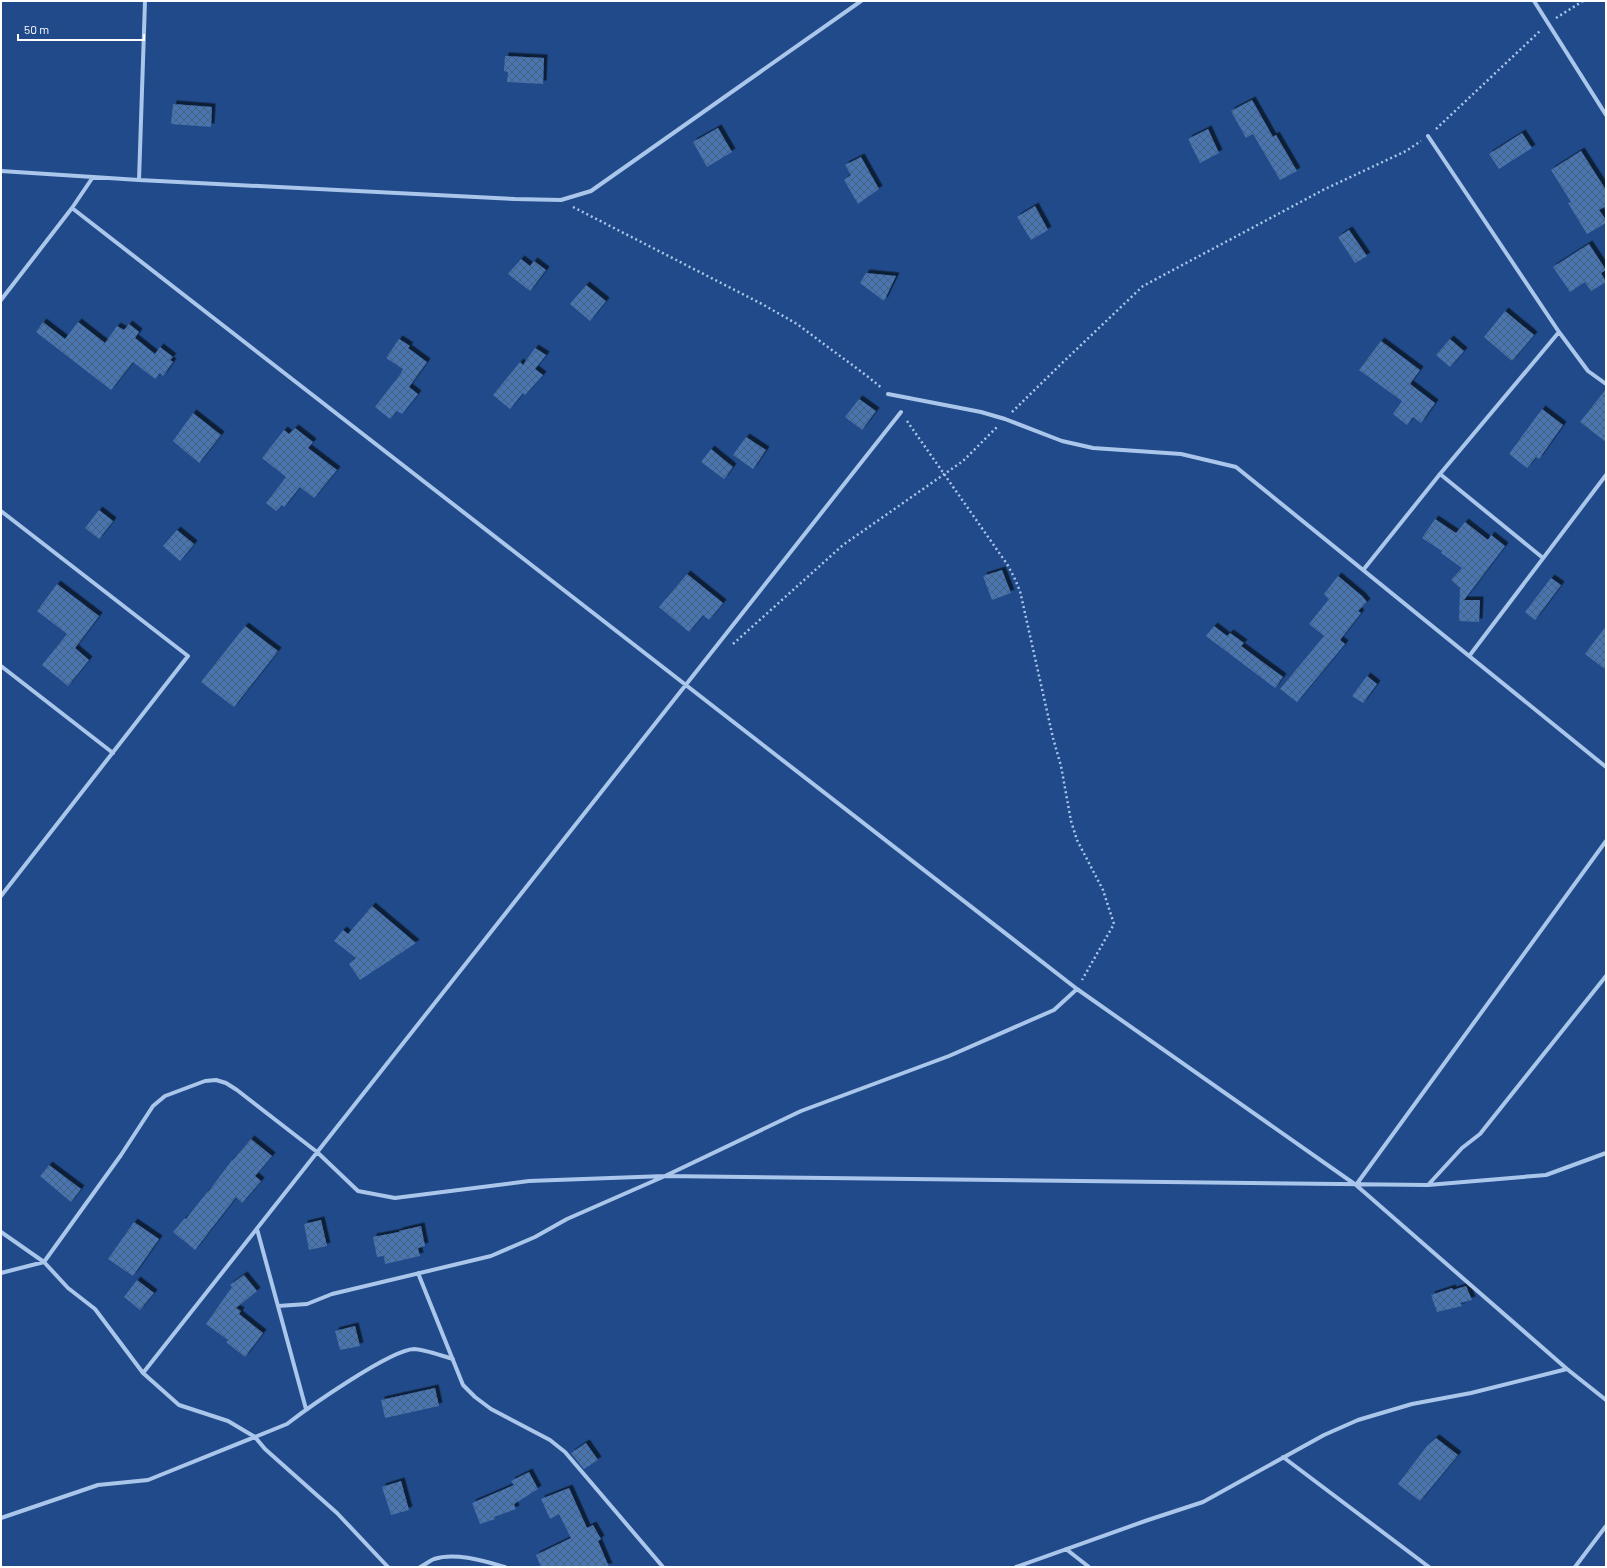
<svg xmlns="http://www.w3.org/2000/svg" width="1607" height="1568" viewBox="0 0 1607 1568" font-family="Barlow,sans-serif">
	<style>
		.building { fill: url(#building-cross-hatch); filter: url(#shadow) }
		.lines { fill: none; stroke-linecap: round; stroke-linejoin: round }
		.path { stroke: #abc6eb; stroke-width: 2.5; stroke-dasharray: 2 3; stroke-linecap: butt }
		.minor { stroke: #abc6eb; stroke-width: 4 }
	</style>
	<defs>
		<pattern id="building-cross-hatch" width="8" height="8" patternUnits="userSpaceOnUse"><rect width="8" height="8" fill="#4974b1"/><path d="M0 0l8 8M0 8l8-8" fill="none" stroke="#4a607e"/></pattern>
		<filter id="shadow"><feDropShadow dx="3.5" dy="-3.5" stdDeviation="0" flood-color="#0009"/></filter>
	</defs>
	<rect width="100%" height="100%" fill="#204a89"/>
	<path class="building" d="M505,56L544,58L543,84L507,82L508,72L504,71Z
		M1252,100L1273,137L1276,135L1297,171L1280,180L1253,134L1246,138L1231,111Z
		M173,104L212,107L211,127L171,124Z
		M718,128L732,152L707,167L693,142Z
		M1208,129L1219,153L1200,163L1188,139Z
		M1522,133L1532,148L1499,169L1489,154Z
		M1581,151L1606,190V206L1599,210L1606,220V223L1587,234L1568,203L1571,202L1551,170Z
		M861,157L879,189L858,204L844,180L851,175L845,165Z
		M1035,206L1048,230L1031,240L1017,217Z
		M1349,230L1367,256L1355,263L1338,237Z
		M1589,244L1606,270L1601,273L1606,282L1591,291L1585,282L1570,292L1553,267Z
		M521,259L530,266L534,261L546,270L530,291L508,274Z
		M866,273L896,276L884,301L860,283Z
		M586,285L606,301L590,321L570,304Z
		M1505,311L1534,335L1512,361L1484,337Z
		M43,322L65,339L78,322L105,343L117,326L124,330L129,324L139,332L135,338L155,354L160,347L173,357L170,360L173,362L163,376L160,373L155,379L133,362L111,390L36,332Z
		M399,339L410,346L408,348L427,362L409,387L418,394L402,414L397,411L390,419L375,407L402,372H401L403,369L386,358Z
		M1450,339L1464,351L1450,367L1436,355Z
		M1381,341L1420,370L1410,384L1435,403L1421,423L1413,417L1407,425L1393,414L1402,401L1359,370Z
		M535,348L546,355L535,369L543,375L525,395L523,393L510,409L493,395L520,362L523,365Z
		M1606,389V442L1580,422Z
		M859,399L876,411L862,430L845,417Z
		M1542,409L1563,425L1539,459L1536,457L1527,468L1509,454Z
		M193,413L221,435L199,463L173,441Z
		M295,428L313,442L308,448L337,470L314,498L300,487L284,507L282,505L276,511L266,503L286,477L262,458L284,430L289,434Z
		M746,437L766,450L753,469L733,455Z
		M711,449L733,467L724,479L701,462Z
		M99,510L113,521L99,539L85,528Z
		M1435,519L1456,533L1465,522L1488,540L1491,535L1505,546L1464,600H1480L1479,622L1459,621L1460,588L1451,580L1462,568L1441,553L1442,551L1422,538Z
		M177,530L194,544L180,561L163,546Z
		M1002,570L1011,593L992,600L983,576Z
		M687,574L723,603L709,620L703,615L689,632L659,607Z
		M1338,576L1362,596L1367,602L1358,611L1361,613L1340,640L1345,644L1297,702L1280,689L1324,636L1309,624L1329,599L1324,594Z
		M1551,578L1561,585L1535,620L1525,612Z
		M57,584L99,616L75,648L89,660L68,686L42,665L67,634L37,611Z
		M245,626L278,651L234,707L201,682Z
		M1214,626L1227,636L1230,633L1244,643L1241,646L1283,677L1275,688L1206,636Z
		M1606,626V670L1585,654Z
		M1367,676L1377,684L1363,703L1352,696Z
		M372,906L416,943L360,980L349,964L356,958L334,941L343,930L348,934Z
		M251,1139L272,1156L255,1176L261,1181L242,1203L236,1197L195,1250L173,1232L185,1218L186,1219L208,1191H209L232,1160H233Z
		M49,1165L81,1189L71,1202L40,1176Z
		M321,1220L327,1246L309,1250L304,1224Z
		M134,1222L159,1239L133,1276L108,1259Z
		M421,1226L425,1246L418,1248L420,1256L385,1264L384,1256L377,1257L373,1237L399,1232V1231Z
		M244,1275L257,1291L236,1308L241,1311L239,1314L263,1333L245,1357L226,1342L228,1340L206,1324L232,1287L230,1285Z
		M137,1280L154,1293L140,1310L124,1297Z
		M1466,1286L1472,1300L1460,1303L1462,1306L1437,1312L1431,1295L1452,1288L1453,1290Z
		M355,1326L360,1346L340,1350L335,1331Z
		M435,1388L439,1406L385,1418L381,1400Z
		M1436,1438L1458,1455L1420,1501L1398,1484L1427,1446Z
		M586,1443L598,1460L584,1469L571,1453Z
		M529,1472L538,1489L514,1504L516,1509L494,1517L495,1519L480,1524L472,1503L514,1485L511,1481Z
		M401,1481L409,1510L391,1515L382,1487Z
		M569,1488L587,1528L593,1525L601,1539L598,1541L609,1567H541L536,1555L571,1538L559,1514L550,1519L541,1499Z"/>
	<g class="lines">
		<path class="path" d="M1556,18L1583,1
			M1436,129L1541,30
			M573,207L762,304L797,324L867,376L882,388
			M1012,412L1060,365L1143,286L1325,189L1406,151L1421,141
			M907,421L1007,564L1014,577L1020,591L1053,738L1061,766L1071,821L1077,840L1103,890L1114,924L1082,980
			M733,644L843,545L963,461L997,427"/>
		<path class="minor" d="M1534,1L1606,115
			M1428,136L1559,332L1588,371L1606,384
			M1,171L139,180L515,199L561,200L591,191L861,1
			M139,180L145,1
			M72,208L1077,989L1356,1185L1567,1369L1606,1400
			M1,300L72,208L93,177
			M888,394L981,412L1005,419L1062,441L1093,448L1181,454L1236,467L1606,767
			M1440,474L1543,558
			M1,511L188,656L1,896
			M1364,569L1440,474L1559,332
			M1470,655L1606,475
			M1,666L113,753
			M1356,1185L1606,841
			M1428,1185L1462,1148L1480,1134L1606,976
			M257,1229L306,1409
			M1,1232L44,1262L68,1288L95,1309L143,1373L179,1405L228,1421L255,1437L265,1449L337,1513L388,1567
			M1,1273L44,1262L121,1155L153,1106L165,1096L205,1081L216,1080L226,1083L237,1090L317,1152L358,1191L395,1198L529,1181L665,1176L1428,1185L1546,1175L1606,1153
			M418,1273L463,1385L475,1397L491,1409L550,1440L565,1452L663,1567
			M278,1306L307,1304L332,1294L491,1256L535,1237L567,1219L665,1176L801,1111L949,1056L1054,1010L1077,989
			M143,1373L901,412
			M1283,1457L1429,1567
			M1,1518L98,1485L148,1480L287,1424C309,1407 390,1350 414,1349C423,1349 442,1356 453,1359
			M1066,1549L1089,1567
			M420,1567C425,1565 429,1561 434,1559C455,1552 484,1561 505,1567
			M1016,1567L1148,1520L1203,1502L1324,1435L1358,1420L1412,1404L1471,1393L1567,1369
			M1575,1567L1606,1526"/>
	</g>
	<rect width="1607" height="1568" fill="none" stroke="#ffffff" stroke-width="4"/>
	<path d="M18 34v6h126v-6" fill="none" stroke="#ffffff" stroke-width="2"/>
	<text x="24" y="34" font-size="12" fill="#ffffff" stroke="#204a89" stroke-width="3" paint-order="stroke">50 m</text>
</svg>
